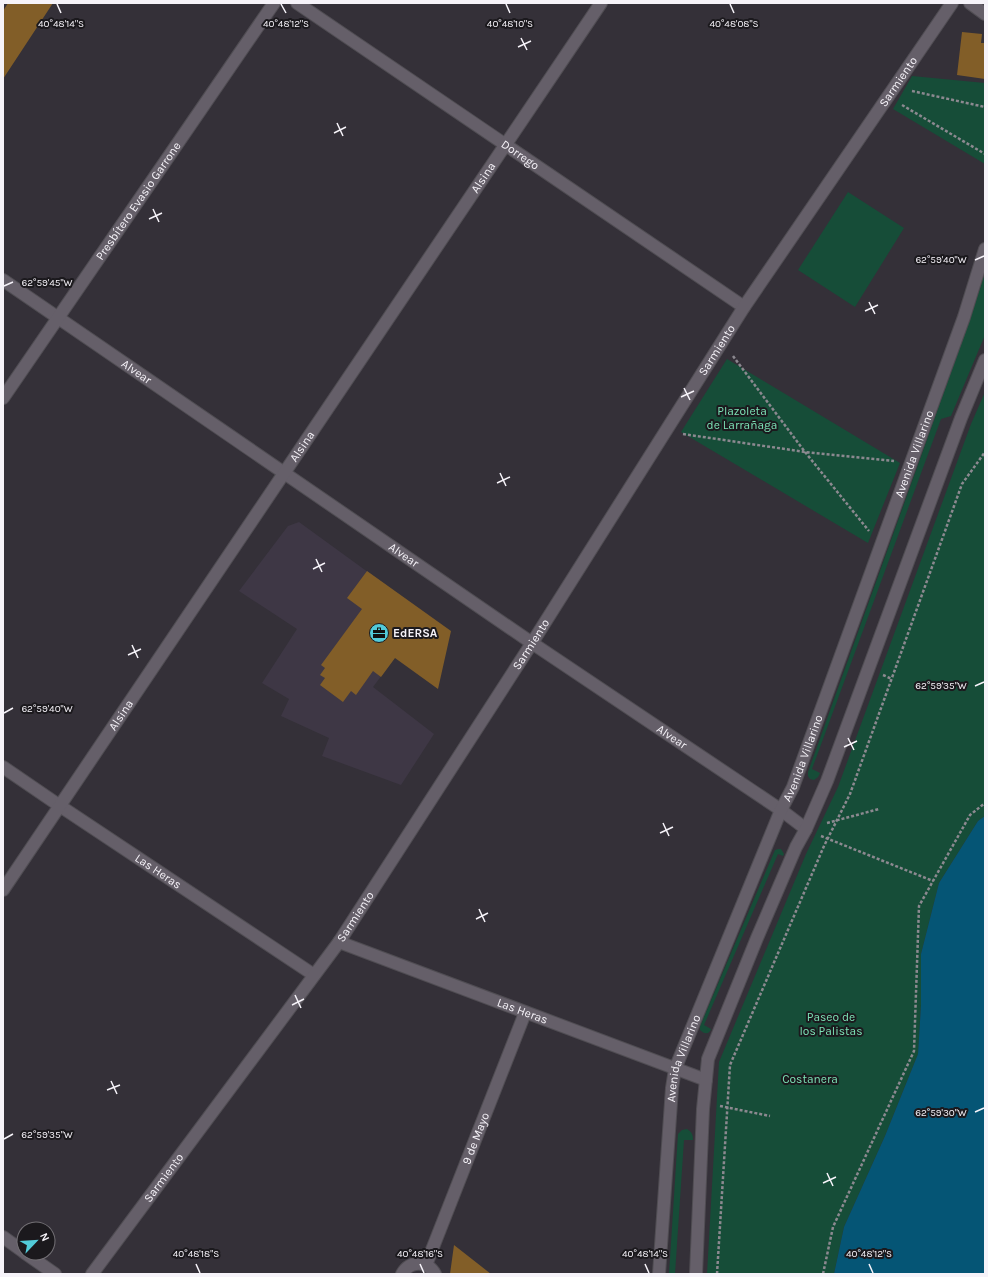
<svg xmlns="http://www.w3.org/2000/svg" width="988" height="1277" viewBox="0 0 988 1277" font-family="Karla,sans-serif">
	<style>
		.built { fill: #3e3745 }
		.green { fill: #164d38 }
		.water { fill: #055575 }
		.building { fill: #825e28 }
		.lines { fill: none; stroke-linecap: round; stroke-linejoin: round }
		.street-casing { stroke: #504d53; stroke-width: 14 }
		.secondary-casing { stroke: #504d53; stroke-width: 14 }
		.path { stroke: #8c8990; stroke-width: 2.5; stroke-dasharray: 3 2; stroke-linecap: butt }
		.street { stroke: #655f69; stroke-width: 12 }
		.secondary { stroke: #655f69; stroke-width: 12 }
		.ticks { fill: none; stroke: #f6f3f9; stroke-width: 1.5 }
		.labels { text-anchor: middle; dominant-baseline: central; stroke-width: 4; stroke-linejoin: round; paint-order: stroke }
		.street-label { font-size: 12px; fill: #f6f3f9; stroke: #1b191d }
		.park-label { font-size: 12px; fill: #7de3b7; stroke: #1b191d }
		.poi-label { font-size: 12px; font-weight: bold; fill: #f6f3f9; stroke: #1b191d; text-anchor: start }
		.ticks-label { font-size: 10px; text-anchor: middle; fill: #f6f3f9; stroke: #1b191d; stroke-width: 4; stroke-linejoin: round; paint-order: stroke }
	</style>
	<rect width="100%" height="100%" fill="#343038"/>
	<path class="built" d="M299,522L427,615L373,687L434,734L401,785L322,756L329,738L281,716L289,699L262,683L297,629L239,591L288,526Z"/>
	<path class="green" d="M912,76L985,83V164L893,109Z
		M848,192L904,228L855,307L798,270Z
		M985,273V335L951,416L941,419L812,769L820,773L818,777L814,780L810,779L808,776V772L968,325Z
		M727,359L900,463L868,543L681,432Z
		M985,392V816L978,821L939,883L921,954V1005L918,1054L885,1136L844,1227L834,1274H707L719,1062L806,854L838,787L971,424Z
		M778,849H781L784,854L783,856L778,854L704,1025L711,1029C709,1035 704,1034 700,1030V1026L775,850Z
		M687,1129C692,1132 693,1135 693,1140H684L675,1274H669L678,1134L682,1130Z"/>
	<path class="water" d="M985,816V1274H834L844,1227L885,1136L918,1054L921,1005V954L939,883L978,821Z"/>
	<path class="building" d="M8,3H53L3,79V11Z
		M962,32L982,34L981,43H985V79L957,75Z
		M367,571L451,631L438,689L395,658L381,677L373,671L356,695L351,691L343,702L320,685L325,678L320,675L325,668L321,665L362,609L347,598Z
		M454,1245L491,1274H450Z"/>
	<g class="lines">
		<defs>
			<g id="street">
				<path id="s1" d="M297,3L744,307"/>
				<path d="M970,3L985,14"/>
				<path id="s2" d="M3,280L532,643L781,810L806,829"/>
				<path id="s3" d="M3,398L274,3"/>
				<path id="s4" d="M3,767L60,806L314,975"/>
				<path id="s5" d="M3,890L601,3"/>
				<path id="s6" d="M339,942L706,1080"/>
				<path d="M3,1237L24,1252"/>
				<path d="M25,1253L55,1274"/>
				<path id="s7" d="M426,1265L525,1013"/>
				<path id="s8" d="M92,1274L339,942L532,643L744,307L952,3"/>
				<path d="M402,1274C410,1260 428,1261 435,1274"/>
			</g>
			<g id="secondary">
				<path id="s9" d="M659,1274L672,1088L675,1069L781,810L793,787L964,317L985,249"/>
				<path d="M696,1274L703,1109L708,1059L757,938L796,847L806,829L827,781L961,418L985,360"/>
			</g>
		</defs>
		<use href="#street" class="street-casing"/>
		<use href="#secondary" class="secondary-casing"/>
		<path class="path" d="M912,91L985,107
			M902,105L985,154
			M733,356L805,452L869,531
			M683,434L805,452L894,461
			M883,675L892,679
			M827,823L879,809
			M821,836L933,881
			M720,1106L770,1116
			M717,1274L730,1065L824,846L850,794L962,484L985,452
			M823,1274L833,1227L914,1051L919,906L970,815L985,803"/>
		<use href="#street" class="street"/>
		<use href="#secondary" class="secondary"/>
	</g>
	<path class="ticks" d="M57,4L61,13M281,4L286,13M506,4L510,13M730,4L734,13M521,38L527,50M518,47L531,41M337,123L343,136M334,133L346,127M153,209L159,222M149,219L162,213M975,260L984,256M4,286L13,282M869,302L875,314M865,311L878,305M684,388L690,400M681,397L694,391M500,473L506,486M497,483L510,477M316,559L322,572M313,569L325,563M132,645L138,658M128,655L141,649M975,686L984,682M4,713L13,708M848,738L854,750M844,747L857,741M663,823L669,836M660,833L673,827M479,909L485,922M476,919L488,913M295,995L301,1008M292,1005L304,999M111,1081L117,1094M107,1090L120,1085M975,1112L984,1108M4,1139L13,1134M827,1173L833,1186M823,1183L836,1177M196,1264L200,1273M420,1264L424,1273M645,1264L649,1273M869,1264L873,1273"/>
	<defs>
		<symbol id="office-disc" viewBox="-11 -11 22 22"><circle r="9.5" fill="#52cbd9" stroke="#1b191d"/><path d="M-6-3h4V-5.5h4V-3h4V5H-6ZM-1-4.5V-3h2v-1.5ZM-6 0V1H6V0Z" fill="#111"/></symbol>
	</defs>
	<g fill-rule="evenodd">
		<use href="#office-disc" x="368" y="622" width="22" height="22"/>
	</g>
	<g class="labels">
		<g class="street-label">
			<text stroke="none"><textPath href="#s8" startOffset="1440">Sarmiento</textPath></text>
			<text stroke="none"><textPath href="#s1" startOffset="270">Dorrego</textPath></text>
			<text stroke="none"><textPath href="#s5" startOffset="859">Alsina</textPath></text>
			<text stroke="none"><textPath href="#s3" startOffset="239">Presbítero Evasio Garrone</textPath></text>
			<text stroke="none"><textPath href="#s8" startOffset="1116">Sarmiento</textPath></text>
			<text stroke="none"><textPath href="#s2" startOffset="162">Alvear</textPath></text>
			<text stroke="none"><textPath href="#s5" startOffset="535">Alsina</textPath></text>
			<text stroke="none"><textPath href="#s9" startOffset="866">Avenida Villarino</textPath></text>
			<text stroke="none"><textPath href="#s2" startOffset="486">Alvear</textPath></text>
			<text stroke="none"><textPath href="#s8" startOffset="768">Sarmiento</textPath></text>
			<text stroke="none"><textPath href="#s5" startOffset="211">Alsina</textPath></text>
			<text stroke="none"><textPath href="#s2" startOffset="810">Alvear</textPath></text>
			<text stroke="none"><textPath href="#s9" startOffset="542">Avenida Villarino</textPath></text>
			<text stroke="none"><textPath href="#s4" startOffset="187">Las Heras</textPath></text>
			<text stroke="none"><textPath href="#s8" startOffset="444">Sarmiento</textPath></text>
			<text stroke="none"><textPath href="#s6" startOffset="196">Las Heras</textPath></text>
			<text stroke="none"><textPath href="#s9" startOffset="218">Avenida Villarino</textPath></text>
			<text stroke="none"><textPath href="#s7" startOffset="136">9 de Mayo</textPath></text>
			<text stroke="none"><textPath href="#s8" startOffset="120">Sarmiento</textPath></text>
		</g>
		<g class="park-label">
			<text x="742" y="411">Plazoleta<tspan x="742" dy="14">de Larrañaga</tspan></text>
			<text x="831" y="1017">Paseo de<tspan x="831" dy="14">los Palistas</tspan></text>
			<text x="810" y="1079">Costanera</text>
		</g>
		<g class="poi-label">
			<text x="393" y="633">EdERSA</text>
		</g>
	</g>
	<g class="ticks-label">
		<text x="61" y="27">40°48'14"S</text>
		<text x="286" y="27">40°48'12"S</text>
		<text x="510" y="27">40°48'10"S</text>
		<text x="734" y="27">40°48'08"S</text>
		<text x="941" y="263">62°59'40"W</text>
		<text x="47" y="286">62°59'45"W</text>
		<text x="941" y="689">62°59'35"W</text>
		<text x="47" y="712">62°59'40"W</text>
		<text x="941" y="1116">62°59'30"W</text>
		<text x="47" y="1138">62°59'35"W</text>
		<text x="196" y="1257">40°48'18"S</text>
		<text x="420" y="1257">40°48'16"S</text>
		<text x="645" y="1257">40°48'14"S</text>
		<text x="869" y="1257">40°48'12"S</text>
	</g>
	<rect width="988" height="1277" fill="none" stroke="#f6f3f9" stroke-width="8"/>
	<g transform="translate(36 1241) rotate(65)"><circle r="19" fill="#1b191d" stroke="#737075"/>
	<path d="M0-3L7 15L0 10L-7 15Z" fill="#52cbd9"/>
	<text y="-6" font-size="11" font-weight="bold" text-anchor="middle" fill="#f6f3f9">N</text>
	</g>
</svg>
